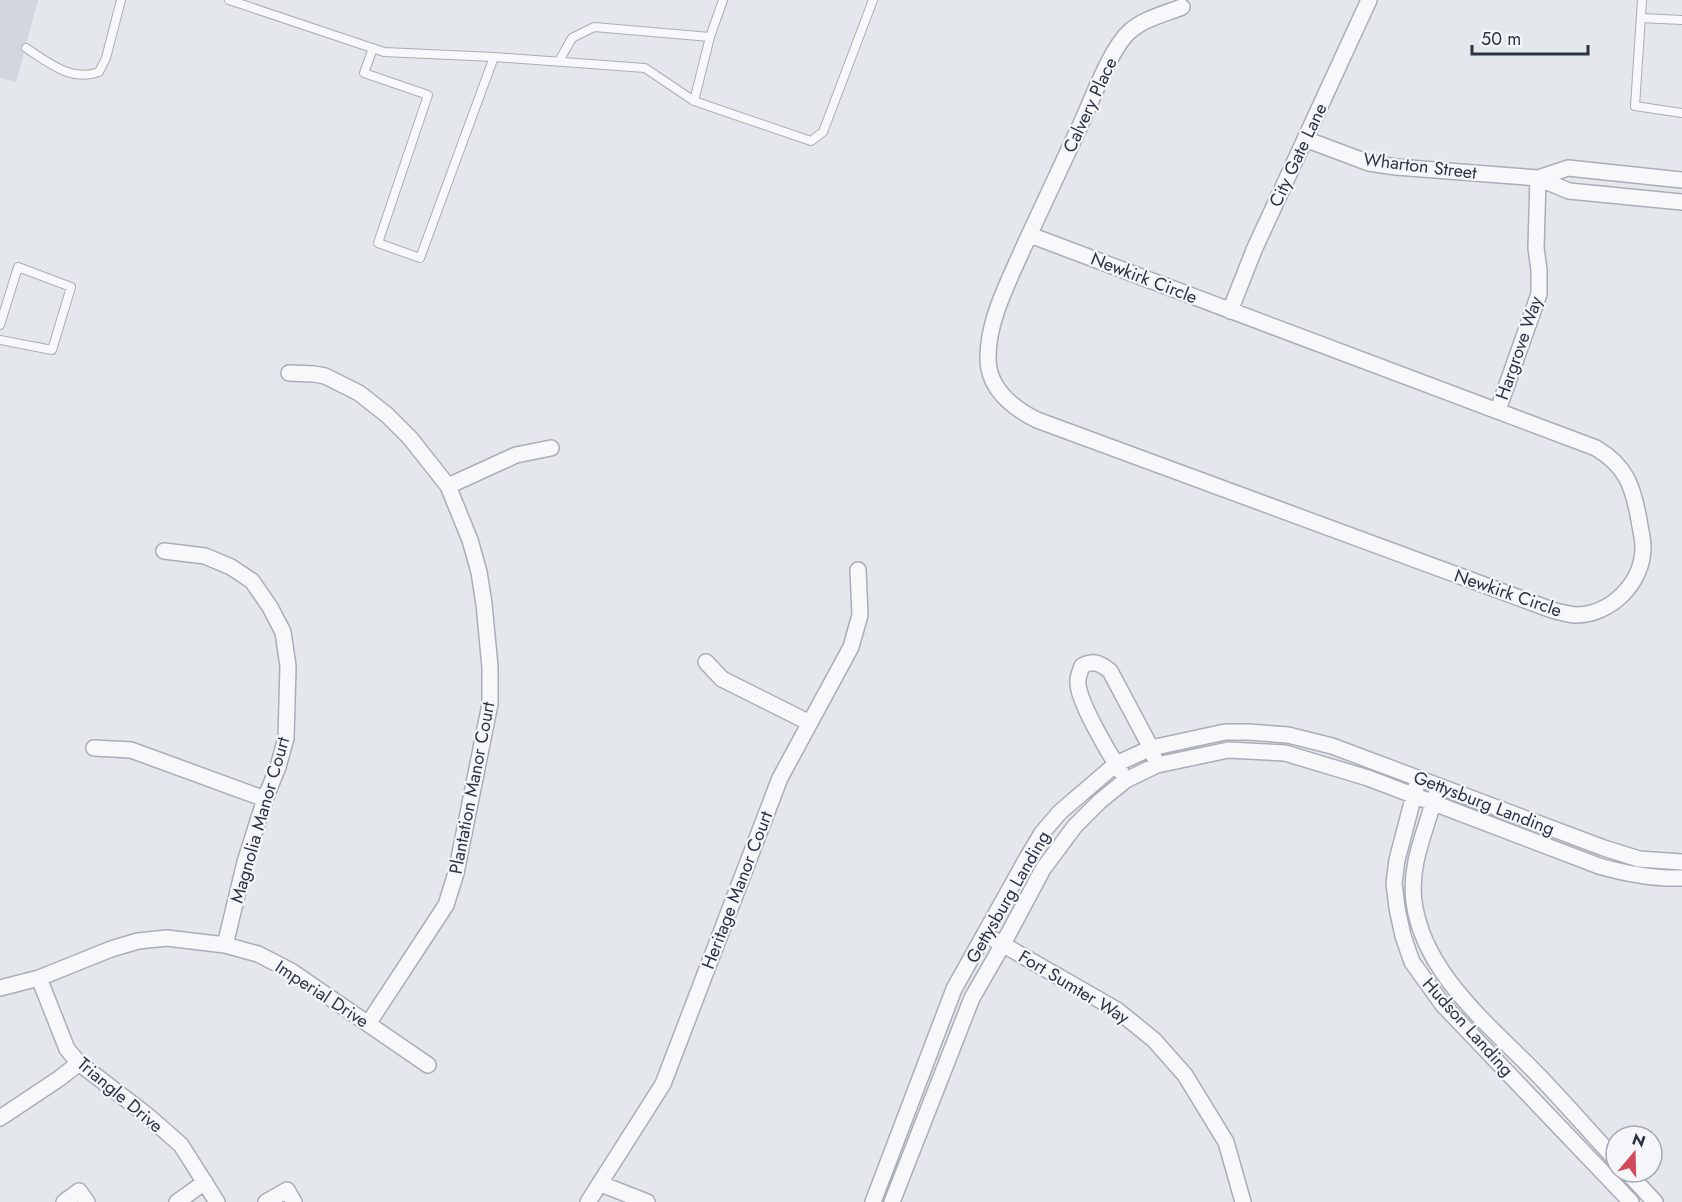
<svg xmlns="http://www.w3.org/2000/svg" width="1682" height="1202" viewBox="0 0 1682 1202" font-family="Jost,sans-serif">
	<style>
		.built { fill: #d2d6de }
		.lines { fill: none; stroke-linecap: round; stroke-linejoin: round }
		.service-casing { stroke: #a9aeb7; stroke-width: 10 }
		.minor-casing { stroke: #a9aeb7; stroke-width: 18 }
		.service { stroke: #f7f8fa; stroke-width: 8 }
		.minor { stroke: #f7f8fa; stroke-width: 15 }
		.labels { text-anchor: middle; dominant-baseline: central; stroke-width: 4.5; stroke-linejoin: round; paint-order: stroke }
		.street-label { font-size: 18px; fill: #2b3445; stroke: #f4f6f9 }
	</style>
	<rect width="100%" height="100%" fill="#e4e7ec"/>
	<path class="built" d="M0,0H38L16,82L0,78Z"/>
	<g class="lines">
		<defs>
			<path id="service" d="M229,0L384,52L494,57L645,68L694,101L811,141L823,132L873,0
				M1642,0L1635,106L1682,113
				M1641,18L1682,20
				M26,48C49,63 71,82 99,72L106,58L121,0
				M373,48L364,73L428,95L378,243L420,258L494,57
				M559,61L572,38L594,27L710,37L723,0
				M694,101L710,37
				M0,325L18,267L71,287L52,350L0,340"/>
			<path id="minor" d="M1305,139L1369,163L1396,167L1538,178L1569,191L1682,202
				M1538,178L1568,168L1682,180
				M1030,235L1596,448C1626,466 1633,486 1639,520C1640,528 1643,538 1643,547C1643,583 1611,615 1575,615C1567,614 1559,612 1552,610L1037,420C1013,408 989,389 988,360C987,320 1010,279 1025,244C1043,205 1061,167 1079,128C1091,103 1110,49 1129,32C1143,19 1164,14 1182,7
				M1230,311L1254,250L1369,0
				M289,373L314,374L325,376L359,393L387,415L410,438L448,486L470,540L479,572L484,604L490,667V704L456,873L446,905L368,1024
				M1498,410L1539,294V270L1536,248L1538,178
				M448,486L516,455L551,448
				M164,551L205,556L231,567L252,581L270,607L283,632L288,666L286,738L278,767L265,799L245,862L225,945
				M706,662L722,679L810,723
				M94,748L131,750L265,799
				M1121,772C1110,755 1079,703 1078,684C1077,678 1080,672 1082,666C1094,660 1100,663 1110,671L1151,748L1154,757
				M1416,787L1397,860L1394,883L1397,908L1403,936L1412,962L1443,1005L1631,1202
				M1435,796C1426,831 1409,864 1414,902C1424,975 1491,1026 1539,1076C1565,1103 1590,1132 1616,1160
				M995,940L1117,1010L1154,1040L1185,1075L1226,1142L1243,1202
				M39,978L67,1049L79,1063L148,1116L181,1145L217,1202
				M0,988L39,978L111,949L138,941L167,938L225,945L258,954L291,971L428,1065
				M0,1118L60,1078L79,1063
				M1627,1172L1655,1202
				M601,1184L647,1202
				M64,1202L79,1191L87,1202
				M177,1202L205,1182
				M266,1202L287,1190L294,1202
				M588,1202L663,1084L780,778L851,647L860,615L858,570
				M873,1202L954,989L1027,858L1042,833L1060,812L1116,764L1151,748L1225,732H1248L1288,735L1332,746L1604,848L1639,859L1682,862
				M892,1202L972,998L1003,944L1043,869L1075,826L1100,801L1126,780L1157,765L1228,750L1285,753L1368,778L1599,866C1627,874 1653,879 1682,878"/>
		</defs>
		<use href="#service" class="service-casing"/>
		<use href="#minor" class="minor-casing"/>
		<use href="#service" class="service"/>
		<use href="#minor" class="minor"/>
	</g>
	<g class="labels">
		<g class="street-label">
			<text transform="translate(1090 105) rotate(-65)">Calvery Place</text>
			<text transform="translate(1298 155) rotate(-65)">City Gate Lane</text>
			<text transform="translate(1420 166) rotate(7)">Wharton Street</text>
			<text transform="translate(1144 278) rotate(21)">Newkirk Circle</text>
			<text transform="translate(1519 348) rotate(-71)">Hargrove Way</text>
			<text transform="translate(1508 593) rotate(19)">Newkirk Circle</text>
			<text transform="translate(472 788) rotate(-79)">Plantation Manor Court</text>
			<text transform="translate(1484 803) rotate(21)">Gettysburg Landing</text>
			<text transform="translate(260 820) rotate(-74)">Magnolia Manor Court</text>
			<text transform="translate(737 890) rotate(-69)">Heritage Manor Court</text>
			<text transform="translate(1008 897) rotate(-60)">Gettysburg Landing</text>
			<text transform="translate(1074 987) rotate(31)">Fort Sumter Way</text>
			<text transform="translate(322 994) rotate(33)">Imperial Drive</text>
			<text transform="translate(1468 1027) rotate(48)">Hudson Landing</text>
			<text transform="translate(120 1095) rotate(40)">Triangle Drive</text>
		</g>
	</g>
	<g transform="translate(1634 1154) rotate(19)"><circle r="28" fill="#f4f6f9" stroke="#a4a8b1" stroke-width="1.5"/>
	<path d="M0-4.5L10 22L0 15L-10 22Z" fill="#d1495b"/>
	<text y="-9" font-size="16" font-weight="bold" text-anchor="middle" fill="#2b3445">N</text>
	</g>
	<path d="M1472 45v9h116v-9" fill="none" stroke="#2b3445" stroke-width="3"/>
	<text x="1481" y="45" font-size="18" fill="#2b3445" stroke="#f4f6f9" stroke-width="4.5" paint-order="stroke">50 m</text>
</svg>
